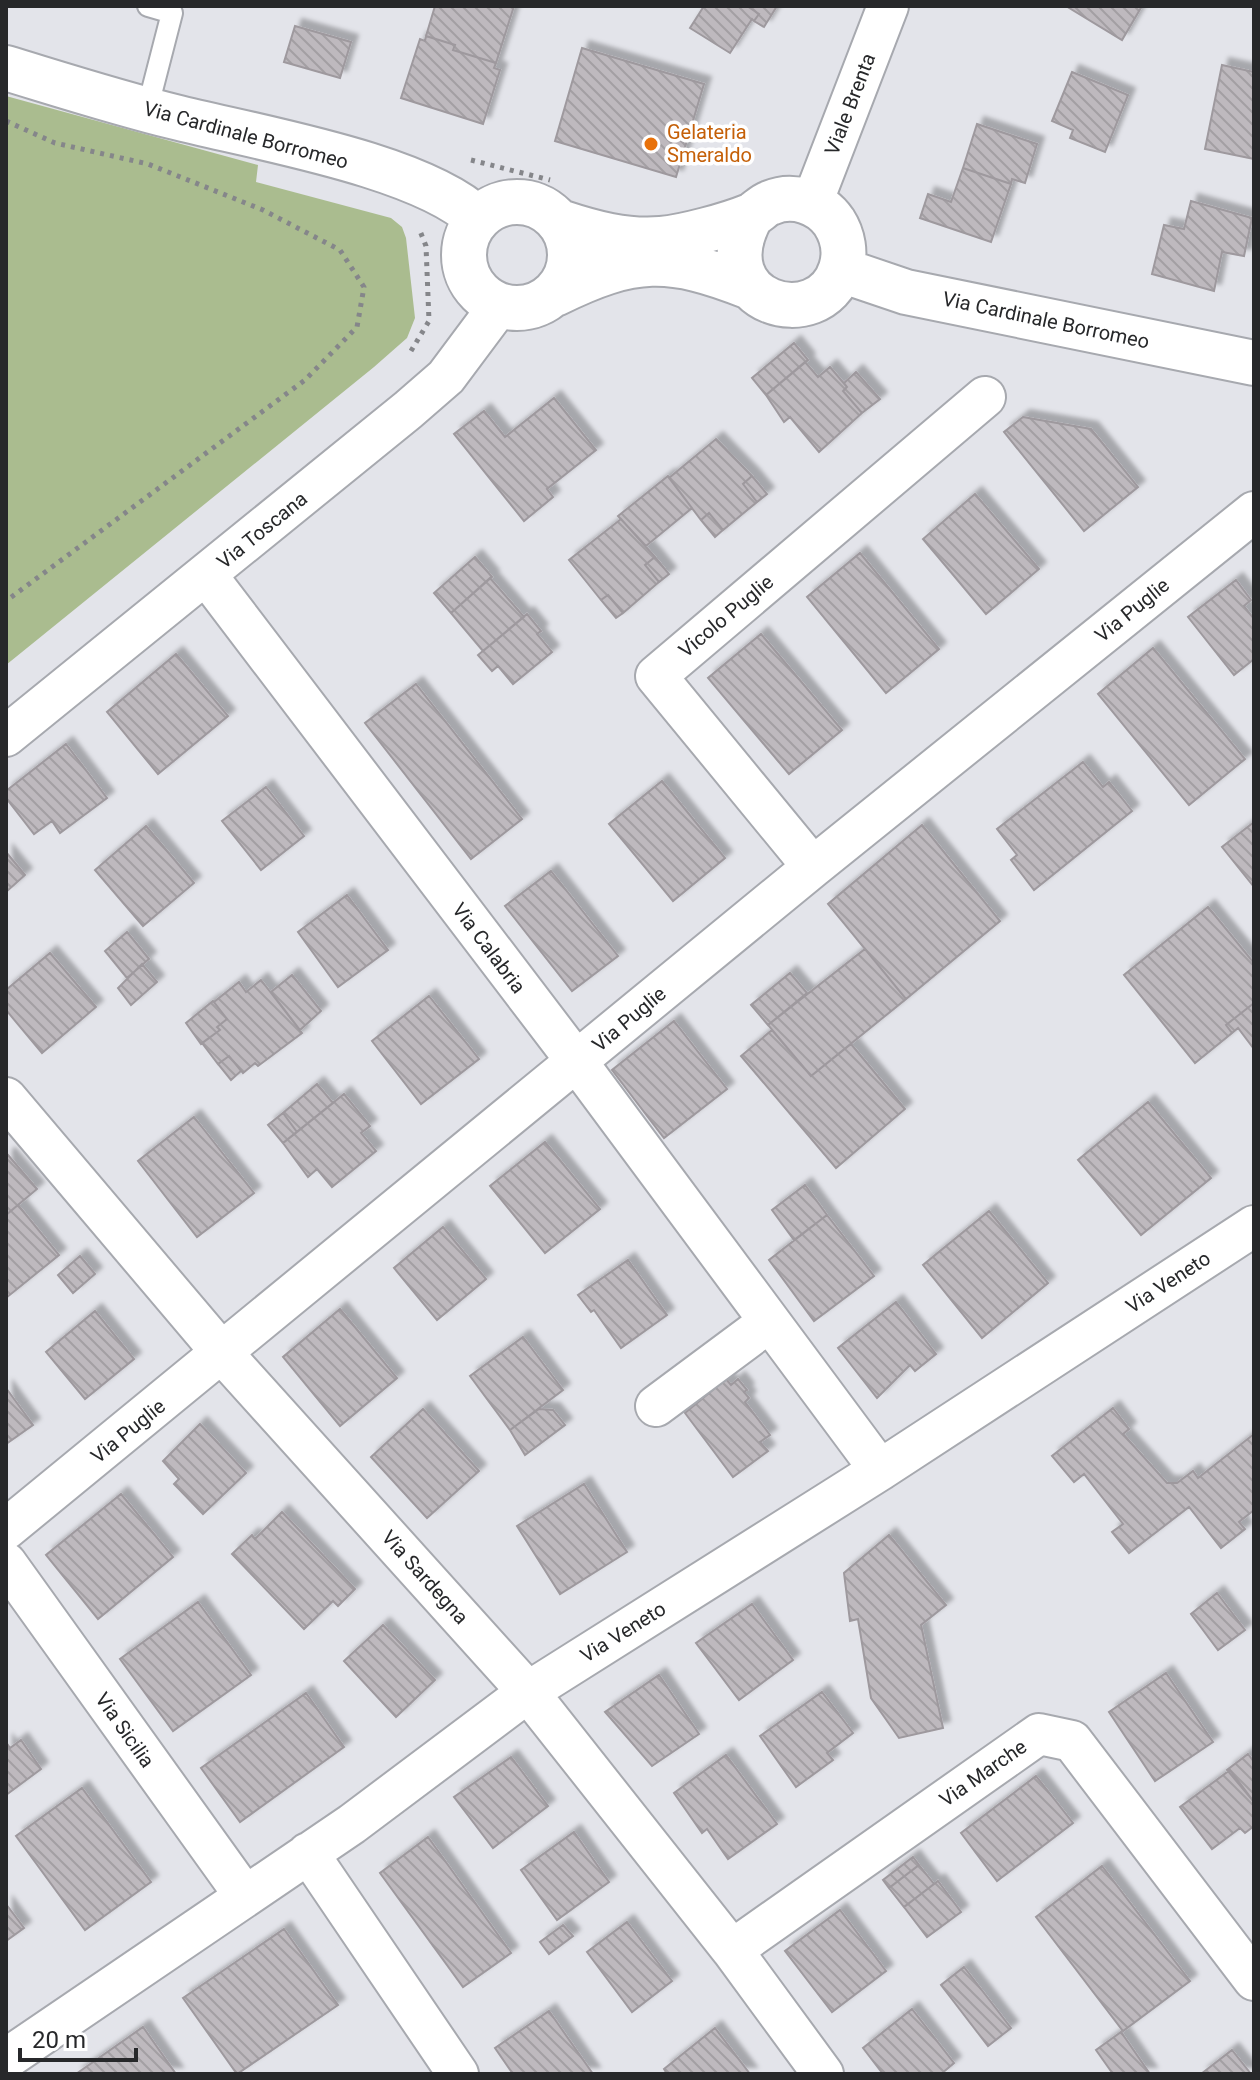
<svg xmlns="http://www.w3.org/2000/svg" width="1260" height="2080" viewBox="0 0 1260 2080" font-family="Roboto,sans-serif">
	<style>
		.green { fill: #aabc8f }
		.building { fill: url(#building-back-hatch); stroke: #9e999e; stroke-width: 2; filter: url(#shadow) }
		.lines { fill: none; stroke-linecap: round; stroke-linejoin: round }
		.service-casing { stroke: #a7a9af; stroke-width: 24 }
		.minor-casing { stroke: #a7a9af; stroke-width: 44 }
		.tertiary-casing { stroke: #a7a9af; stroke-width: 48 }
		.path { stroke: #85868a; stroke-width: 5; stroke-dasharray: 4 6; stroke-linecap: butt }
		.service { stroke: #fff; stroke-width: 20 }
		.minor { stroke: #fff; stroke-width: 40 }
		.tertiary { stroke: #fff; stroke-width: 44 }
		.food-dot { fill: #e8710a; stroke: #fff; stroke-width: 3 }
		.labels { text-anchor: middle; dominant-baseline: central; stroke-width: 7; stroke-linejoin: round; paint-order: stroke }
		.street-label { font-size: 20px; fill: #27282a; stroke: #fff }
		.food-label { font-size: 20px; fill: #c56008; stroke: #fff; text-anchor: start }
	</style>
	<defs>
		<pattern id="building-back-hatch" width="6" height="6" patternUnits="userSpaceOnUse" patternTransform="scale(2)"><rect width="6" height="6" fill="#beb9be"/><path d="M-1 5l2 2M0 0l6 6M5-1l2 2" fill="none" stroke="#a39fa3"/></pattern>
		<filter id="shadow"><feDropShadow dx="7" dy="-7" stdDeviation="2" flood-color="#0004"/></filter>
	</defs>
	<rect width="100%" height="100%" fill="#e3e4ea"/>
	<path class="green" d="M6,96L258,165L256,182L391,218L402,227L406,238L415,318L407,338L374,367L6,665Z"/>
	<path class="building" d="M435,6H514L496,63L453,50L455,45L426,36Z
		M704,6H747L759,14L754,21L752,19L730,53L690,28Z
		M747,6H777L764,27L754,21L759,14Z
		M1066,6H1142L1122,40Z
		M295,26L351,42L340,78L284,62Z
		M426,36L455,45L453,50L496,63L494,68L500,70L483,124L401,98L420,39L425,41Z
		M582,48L704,84L676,177L555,141Z
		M1222,65L1254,72V159L1205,149Z
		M1072,72L1128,95L1105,152L1070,138L1073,130L1052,121Z
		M977,124L1037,144L1025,183L1012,179L1011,184L963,168Z
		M963,168L1011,184L991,242L920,218L928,194L951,202Z
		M1191,201L1252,218L1244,256L1222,252L1214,291L1152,274L1164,225L1184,229Z
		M794,343L808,360L766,395L752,378Z
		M805,362L818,377L830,367L847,387L843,391L862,413L819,452L790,417L784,422L766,395Z
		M856,372L880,399L862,413L843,391L847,387L844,383Z
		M554,398L596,450L547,489L553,497L524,521L454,434L484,411L505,437Z
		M1023,417L1091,429L1138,487L1084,531L1004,432Z
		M716,439L752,476L743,484L757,502L723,530L709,513L701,520L669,478Z
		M668,476L692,508L646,546L618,516Z
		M752,476L767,494L757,502L743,484Z
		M975,494L1039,569L986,614L923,539Z
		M709,513L723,530L715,537L701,520Z
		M621,519L655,557L645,565L659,582L623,613L608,595L601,600L569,560Z
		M860,553L939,649L886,693L807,597Z
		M475,557L492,577L451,613L434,593Z
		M655,557L669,574L659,582L645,565Z
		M490,578L524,617L483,651L451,613Z
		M1236,580L1251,600L1244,606L1254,619V659L1234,675L1188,617Z
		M608,595L623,613L616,618L601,600Z
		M527,614L541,631L537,634L552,652L513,684L498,666L492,671L478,655Z
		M761,634L842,730L789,774L708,678Z
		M1153,648L1245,759L1189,805L1098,694Z
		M176,654L228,716L158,774L107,712Z
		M416,684L522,819L471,859L365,723Z
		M66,744L107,798L60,833L52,821L34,834L6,798V791Z
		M1083,762L1103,787L1109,782L1132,811L1034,890L1011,860L1017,855L997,829Z
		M662,781L725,858L673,901L609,824Z
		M266,787L304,836L261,870L222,821Z
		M1254,822V887L1222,847Z
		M922,825L1000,921L906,999L828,904Z
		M146,826L194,883L143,926L95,870Z
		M6,852L25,875L6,892Z
		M551,871L618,956L572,991L505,906Z
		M347,895L388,950L338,987L298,932Z
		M1208,907L1254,963V1003L1226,1025L1232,1033L1195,1063L1124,975Z
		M127,932L149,959L127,978L105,951Z
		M865,949L906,999L811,1076L768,1025Z
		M50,953L96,1007L42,1053L6,1010V990Z
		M142,964L157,982L131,1005L118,988Z
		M790,973L807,993L768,1025L751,1005Z
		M292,975L321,1011L300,1030L271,992Z
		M261,980L302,1033L258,1066L255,1063L243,1073L229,1056L218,1064L202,1043L220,1030L217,1027L227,1019L214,1002L239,982L246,992Z
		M429,996L479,1059L421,1104L372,1041Z
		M213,1001L227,1019L217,1027L220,1030L201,1044L186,1023Z
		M1254,1003V1049L1238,1028L1232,1033L1226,1025Z
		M674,1021L727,1089L664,1138L612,1070Z
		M772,1030L811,1076L851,1044L905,1109L836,1168L741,1056Z
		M229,1056L241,1071L231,1080L218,1064Z
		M317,1084L333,1103L297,1132L283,1113Z
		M344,1094L370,1126L361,1133L376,1151L332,1187L317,1169L308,1177L283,1143Z
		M1148,1102L1211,1178L1141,1235L1078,1160Z
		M283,1113L297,1132L283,1143L268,1125Z
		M194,1117L254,1193L197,1237L138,1161Z
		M545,1142L600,1209L545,1253L490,1186Z
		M8,1155L37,1189L6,1215V1157Z
		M805,1185L827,1215L794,1240L772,1210Z
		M18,1205L59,1255L6,1298V1215Z
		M989,1211L1048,1283L982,1338L923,1265Z
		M827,1215L874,1276L814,1321L769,1260Z
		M443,1227L486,1279L437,1320L394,1268Z
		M80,1256L95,1274L73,1293L58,1275Z
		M628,1260L667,1315L621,1348L594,1310L591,1312L578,1295Z
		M896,1302L936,1354L915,1371L910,1365L877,1398L838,1348Z
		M340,1309L397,1378L340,1426L283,1357Z
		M95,1311L134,1359L85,1399L46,1352Z
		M523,1337L563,1390L510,1430L470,1376Z
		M726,1379L731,1385L738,1379L747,1390L744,1392L749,1398L745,1402L770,1435L760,1442L768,1451L733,1477L685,1413Z
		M6,1388L33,1425L6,1444Z
		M1113,1408L1129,1429L1123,1434L1167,1483H1177L1193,1471L1198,1478L1254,1434V1510L1239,1522L1245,1529L1221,1548L1189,1507L1129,1553L1112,1532L1123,1524L1084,1474L1074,1482L1052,1456Z
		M423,1409L479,1471L427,1518L371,1457Z
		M539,1409L553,1410L565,1425L525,1455L510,1430Z
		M200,1424L246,1473L203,1514L174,1484L179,1479L163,1461Z
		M584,1484L627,1552L560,1594L517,1526Z
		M121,1494L173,1557L98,1619L46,1555Z
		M282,1512L355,1589L338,1606L333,1601L304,1629L232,1554L252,1535L255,1539Z
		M889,1535L946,1605L921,1625L943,1728L899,1738L871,1698L858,1619L850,1621L844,1573Z
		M1217,1593L1245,1630L1218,1650L1191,1614Z
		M198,1602L251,1675L173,1731L120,1659Z
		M752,1604L793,1660L739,1700L696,1643Z
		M383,1625L435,1680L396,1717L344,1661Z
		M1166,1673L1213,1742L1155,1781L1109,1712Z
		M659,1675L699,1734L652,1766L605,1712Z
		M822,1692L853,1733L827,1753L833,1760L796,1787L760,1736Z
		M306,1693L344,1747L240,1822L201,1768Z
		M21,1740L41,1769L6,1795V1742L10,1748Z
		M1248,1754L1254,1762V1802L1227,1770Z
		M726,1755L777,1824L728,1859L707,1829L702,1833L674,1793Z
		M511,1757L548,1806L493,1848L454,1797Z
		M1230,1770L1254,1802V1826L1245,1833L1240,1828L1212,1849L1180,1807Z
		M1036,1776L1073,1823L997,1881L961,1833Z
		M82,1788L151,1882L85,1930L16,1836Z
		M574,1832L609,1882L557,1920L521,1870Z
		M428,1837L511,1953L463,1987L380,1873Z
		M913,1857L919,1865L889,1888L883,1880Z
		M919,1865L934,1884L904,1907L889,1888Z
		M1102,1866L1190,1981L1123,2031L1036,1917Z
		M938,1881L961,1912L927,1937L904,1907Z
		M6,1904L24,1928L6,1941Z
		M840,1910L886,1971L832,2012L785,1951Z
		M627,1922L672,1981L632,2012L587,1952Z
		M563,1925L573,1936L549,1954L540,1942Z
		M284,1929L338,2005L237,2074L183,1998Z
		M964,1967L1011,2028L988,2046L941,1985Z
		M912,2009L954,2063L941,2074H883L863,2048Z
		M549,2011L593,2074H513L495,2048Z
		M143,2027L176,2074H76Z
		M715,2028L750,2074H667L664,2069Z
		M1121,2032L1150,2074H1113L1096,2050Z
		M1232,2050L1251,2074H1201Z"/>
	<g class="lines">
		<defs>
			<path id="service" d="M147,110L172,13L148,6"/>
			<path id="minor" d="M812,203L888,6
				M207,576L577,1062L880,1470
				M6,736L408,410L446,377L499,306
				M813,867L656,676L985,397
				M6,1098L223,1354L528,1692L732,1950L823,2074
				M656,1406L769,1322
				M6,1529L813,867L1254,512
				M6,1563L245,1896
				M308,1853L458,2074
				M732,1950L1039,1734L1072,1741L1254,1980
				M6,2059L352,1824L528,1692L880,1470L1254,1226"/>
			<path id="tertiary" d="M6,68C62,85 118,103 175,117C254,137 422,165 478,219
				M464 255a53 53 0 1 1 106 0a53 53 0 1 1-106 0Z
				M560,222C593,233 626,242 661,239C684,237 728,225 750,216C757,213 762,206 770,203C793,193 820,202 834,222C843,236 846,253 841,269C820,336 703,304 751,216
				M841,270L906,292L1254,363
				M555,294C634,255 669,255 750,287"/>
		</defs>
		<use href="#service" class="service-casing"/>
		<use href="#minor" class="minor-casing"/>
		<use href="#tertiary" class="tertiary-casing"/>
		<path class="path" d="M6,121L55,143L148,164L263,210L340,250L364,287L357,327L305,380L6,601
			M471,160L550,180
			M411,351L429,321L426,246L420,231"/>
		<use href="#service" class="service"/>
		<use href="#minor" class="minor"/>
		<use href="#tertiary" class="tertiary"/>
	</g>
	<circle class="food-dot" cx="651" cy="144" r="8"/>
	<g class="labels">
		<g class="street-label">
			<text transform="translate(850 104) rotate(-69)">Viale Brenta</text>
			<text transform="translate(246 135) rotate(15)">Via Cardinale Borromeo</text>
			<text transform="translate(1046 320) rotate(12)">Via Cardinale Borromeo</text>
			<text transform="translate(262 530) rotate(-39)">Via Toscana</text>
			<text transform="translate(1132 610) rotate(-39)">Via Puglie</text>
			<text transform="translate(726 616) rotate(-40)">Vicolo Puglie</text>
			<text transform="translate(489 948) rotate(53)">Via Calabria</text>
			<text transform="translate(629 1019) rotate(-40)">Via Puglie</text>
			<text transform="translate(1168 1282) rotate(-33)">Via Veneto</text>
			<text transform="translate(128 1431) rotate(-39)">Via Puglie</text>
			<text transform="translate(425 1577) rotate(48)">Via Sardegna</text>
			<text transform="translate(623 1632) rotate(-32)">Via Veneto</text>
			<text transform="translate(125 1730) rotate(55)">Via Sicilia</text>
			<text transform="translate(983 1773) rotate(-35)">Via Marche</text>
		</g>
		<g class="food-label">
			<text x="667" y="132">Gelateria<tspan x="667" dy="23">Smeraldo</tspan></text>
		</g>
	</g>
	<rect width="1260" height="2080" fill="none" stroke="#27282a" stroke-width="16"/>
	<path d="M20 2048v12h116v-12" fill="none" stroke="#27282a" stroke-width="4"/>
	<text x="32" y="2048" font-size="24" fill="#27282a" stroke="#ffffff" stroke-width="6" paint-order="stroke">20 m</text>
</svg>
